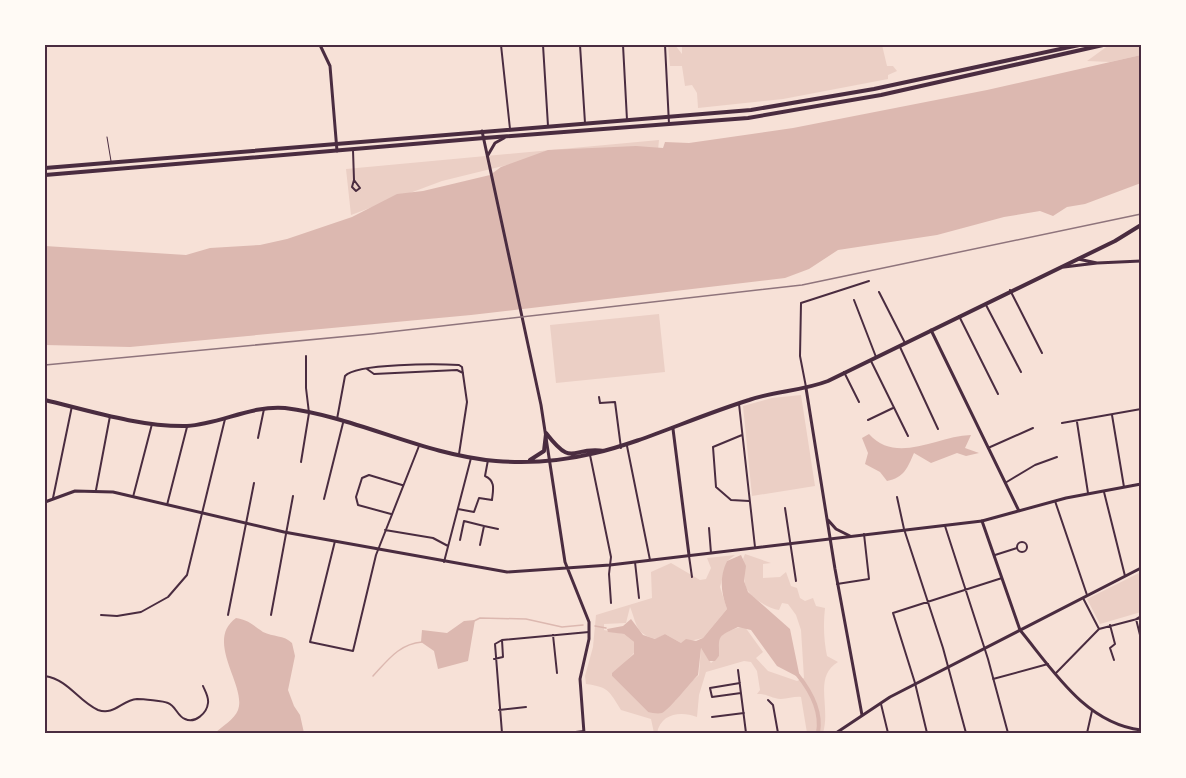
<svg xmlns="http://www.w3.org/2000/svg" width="1186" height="778" viewBox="0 0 1186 778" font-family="'Crimson Pro',serif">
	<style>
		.green { fill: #ebcfc5 }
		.water { fill: #dcb8b0 }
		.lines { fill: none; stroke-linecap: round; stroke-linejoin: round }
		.stream { stroke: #dcb8b0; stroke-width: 1.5 }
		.canal { stroke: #dcb8b0; stroke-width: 4 }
		.service { stroke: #4a2c40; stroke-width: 1 }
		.minor { stroke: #4a2c40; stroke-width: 2 }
		.tertiary { stroke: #4a2c40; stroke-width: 3 }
		.secondary { stroke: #4a2c40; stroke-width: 3 }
		.primary { stroke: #4a2c40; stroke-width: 4 }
		.rail { stroke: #8f747c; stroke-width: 1.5 }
		.neatline { fill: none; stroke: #4a2c40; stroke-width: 2 }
	</style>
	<rect width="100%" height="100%" fill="#f7e1d7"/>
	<path class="green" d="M668,45H675L682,54V45H882L887,66H893L897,71L888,75V79L783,99L698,108L697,93L692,85L685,86L682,66H670Z
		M1109,45H1141V55L1110,62L1087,61Z
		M659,140L658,150L515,163L442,181L351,215L346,169Z
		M659,314L665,372L556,383L550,325Z
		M801,395L815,486L752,496L743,406L772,398Z
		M745,554L771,563L763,564V578L780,577L786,572L791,586L797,588L800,598L805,601L813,598L816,606L825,608C823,625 824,641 827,656L838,662C813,677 831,706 823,733H807L801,697C793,696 783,701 775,698C767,696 766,694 757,694L760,690L757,671L751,662L744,661L706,672L699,695L697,717C681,711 661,713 657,733H654L651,719L621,710C609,691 609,687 586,684L585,676L593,647L596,615L652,598L651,572L671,563L700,580L706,579L711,568L707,558L735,555L727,561L720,587L727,609L703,638L681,643L665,634L656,639C635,634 637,624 630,607L626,623L604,624V630L624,634L634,642V653L612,676L648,712L675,701L683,689L699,675L701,648L711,663L719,656C719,653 717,650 717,646C716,634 735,627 745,627L763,652L756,658L768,671L797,681L804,678L801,630L796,615L788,604L782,603L779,610C767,608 747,596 745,584C743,575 746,567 743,559Z
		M1141,572V612L1100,624L1087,599Z"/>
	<path class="water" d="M1141,55V183L1085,204L1067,207L1053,216L1040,211L1004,217L937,235L838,250L809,269L785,278L471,315L130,347L45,345V246L186,255L210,248L260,245L287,239L352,217L397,194L423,191L490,175L501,167L548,150L636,146L663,148L665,142L689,143L793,128L987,90Z
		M869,434C897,465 936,436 971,435L965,448L979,453L966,456L957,453L931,463L914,453C908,467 904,478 887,481L880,472L865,464L868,453L862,438Z
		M741,555L746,566L744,581L748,592L790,629L800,678L777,666L751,630L738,627C717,637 719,635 719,656L715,661H709L701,648L698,675C691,682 668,711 662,713C658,714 652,713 648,712L612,676V673L634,654V642L624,634L608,632L607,629L623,626L631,619L643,635L655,639L665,634L681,643L686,639L696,641L703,638L727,609C721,592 719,578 727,561Z
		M236,618C251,621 252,625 263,632C273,637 284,635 292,643L295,656L288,690L294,706L300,715L304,733H215C221,727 235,719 238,710C247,686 204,641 236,618Z
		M475,620L468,661L438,669L434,651L421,642L422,630L447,633L464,621Z"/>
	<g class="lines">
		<path class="stream" d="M474,621L480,618L526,619L562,627L583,625
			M595,626L606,628
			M373,676C388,660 399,644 422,642"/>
		<path class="canal" d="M797,674C810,690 822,712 818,733"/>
		<path class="service" d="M107,137L111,161"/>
		<path class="minor" d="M501,45L510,129
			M543,45L548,126
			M580,45L585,123
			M623,45L627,120
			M665,45L669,124
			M353,150L354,180L360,188L356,191L352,187L354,180
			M1010,290L1042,353
			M879,292L905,343
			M854,300L876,357
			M986,305L1021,372
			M959,316L998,394
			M900,347L938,429
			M871,361L908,436
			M367,369L374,374L457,370L463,373
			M844,372L859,402
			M806,387L800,356L801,303L869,281
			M599,397L600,403L615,402L621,448
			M739,404L755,547
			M1112,415L1124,487
			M337,419L345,376C356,363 439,364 459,365L462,367L467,402L459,454
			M868,420L893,408
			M1077,422L1088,493
			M1062,423L1141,409
			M742,435L713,447L716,487L731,500L749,501
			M258,438L264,409
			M627,446L650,560
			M988,448L1033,428
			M590,455L611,557L609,574L611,603
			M301,462L309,413L306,388V356
			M1005,483L1035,465L1057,457
			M96,490L110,416
			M1104,492L1125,576
			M133,497L152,424
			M897,497L904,529L943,648L966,733
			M53,498L72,406
			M324,499L343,423
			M1055,501L1087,595
			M167,505L187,427
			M785,508L796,581
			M458,509L474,512L479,498L492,500C493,490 496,481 485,476L488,460
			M391,514L358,505L356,497L362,478L369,475L402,485
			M945,526L988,659L1008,733
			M709,528L711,553
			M385,530L433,538L448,546
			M460,540L464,521L484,526
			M335,541L310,642L353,651L376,555L419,446
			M1017 547a5 5 0 1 1 10 0a5 5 0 1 1-10 0Z
			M480,545L484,526L498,529
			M995,555L1017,548
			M689,556L692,577
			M444,562L471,458
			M635,562L639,598
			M837,584L869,579L864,534
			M1083,598L1099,629
			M101,615L117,616L141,612L168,597L187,575L225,419
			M228,615L254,483
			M271,615L293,496
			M1141,616L1136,619L1141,639
			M1110,625L1115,644L1110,648L1114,660
			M553,635L557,673
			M494,659L503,657L502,640
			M738,670L746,733
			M1056,673L1099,629L1141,618
			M45,676C69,680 78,701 98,710C114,716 122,700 137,699C142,699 164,701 168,703C176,706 177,716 185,719C195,724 207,713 208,703C209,697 205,691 203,686
			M993,679L1048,664
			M740,683L710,688L712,697L741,693
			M768,700L773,705L778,733
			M881,704L888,733
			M499,710L526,707
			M712,717L744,713
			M45,724L46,733
			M502,733L495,644L502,640L589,632
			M567,733L584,731
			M927,733L915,683L893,613L1002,578
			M1087,733L1092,711"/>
		<path class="tertiary" d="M320,45L330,66L337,151
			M931,330L1019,511
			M806,388L835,569L862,715
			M673,429L689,555
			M828,520L836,529L850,536
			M982,521L1066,498L1141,484
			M1020,630C1053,670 1085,723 1141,730"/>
		<path class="secondary" d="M482,131L541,405L565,562L589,622V639L580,679L584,733
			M488,155L495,143L504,138
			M1078,259L1097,263
			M1064,267L1097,263L1141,261
			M45,502L75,491L113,492L284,532L507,572L610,565L982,521L1020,630
			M836,733L890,697L1141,568"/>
		<path class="primary" d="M45,168L751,110L874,89L1079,45
			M45,175L484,138L748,118L881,95L1103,45
			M45,400C90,411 141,427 187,426C220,424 252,405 285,408C357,417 423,455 496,461C597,469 657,429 749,400C775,391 802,391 828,381L1115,241L1141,225
			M546,433C574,469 570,446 604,451
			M530,460L544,451L546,434"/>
		<path class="rail" d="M45,365L371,334L802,285L1141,214"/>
	</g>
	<rect width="1186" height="778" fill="none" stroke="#fffaf5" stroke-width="93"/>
	<rect x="46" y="46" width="1094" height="686" class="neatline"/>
</svg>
